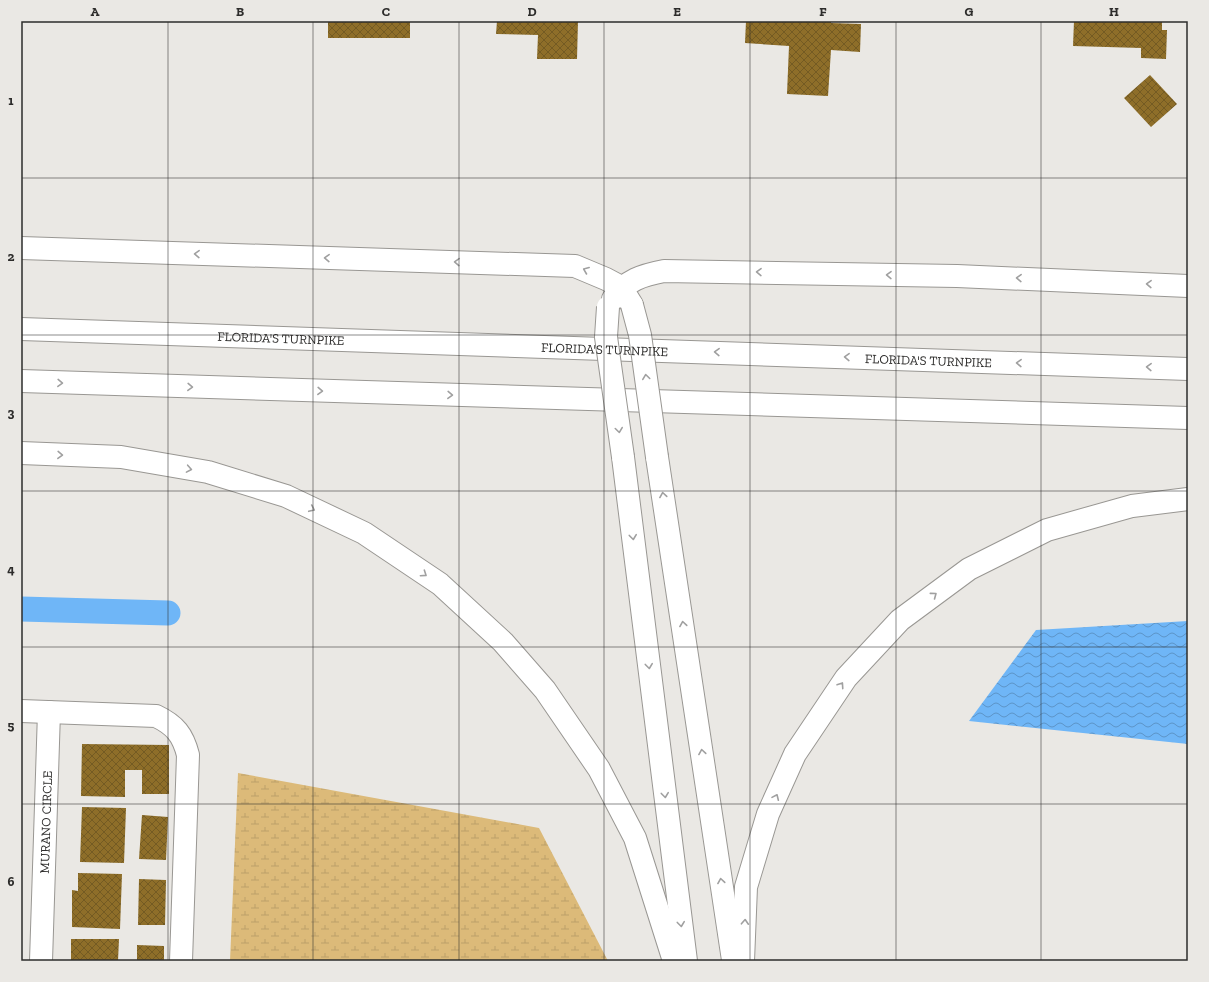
<svg xmlns="http://www.w3.org/2000/svg" width="1209" height="982" viewBox="0 0 1209 982" font-family="'Zilla Slab',serif">
	<style>
		.wetland { fill: url(#wetland-marsh) }
		.water { fill: url(#water-waves) }
		.lines { fill: none; stroke-linecap: round; stroke-linejoin: round }
		.canal { stroke: #6fb6f7; stroke-width: 25 }
		.building { fill: url(#building-cross-hatch) }
		.minor-casing { stroke: #999793; stroke-width: 24 }
		.highway-casing { stroke: #999793; stroke-width: 24 }
		.minor { stroke: #fff; stroke-width: 22 }
		.highway { stroke: #fff; stroke-width: 22 }
		.highway-bridge-casing { stroke: #999793; stroke-width: 24; stroke-linecap: butt }
		.highway-bridge { stroke: #fff; stroke-width: 22 }
		.oneway { stroke: #a0a0a0 }
		.grid { fill: none; stroke: #2d2c2b; stroke-width: 1; stroke-opacity: 0.55 }
		.labels { text-anchor: middle; dominant-baseline: central; stroke-width: 4; stroke-linejoin: round; paint-order: stroke }
		.street-label { font-size: 13px; fill: #2d2c2b; stroke: #eae8e4 }
		.neatline { fill: none; stroke: #2d2c2b; stroke-width: 1.5 }
		.grid-label { font-size: 13px; text-anchor: middle; font-weight: bold; fill: #2d2c2b }
	</style>
	<defs>
		<pattern id="wetland-marsh" width="20" height="14" patternUnits="userSpaceOnUse"><rect width="20" height="14" fill="#dcba79"/><path d="M1 5h8M5 5V1M11 12h8M15 12V8" fill="none" stroke="#bda069"/></pattern>
		<pattern id="water-waves" width="16" height="10" patternUnits="userSpaceOnUse"><rect width="16" height="10" fill="#6fb6f7"/><path d="M0 5q4-4 8 0t8 0" fill="none" stroke="#5c94c8"/></pattern>
		<pattern id="building-cross-hatch" width="8" height="8" patternUnits="userSpaceOnUse"><rect width="8" height="8" fill="#8e6e29"/><path d="M0 0l8 8M0 8l8-8" fill="none" stroke="#745b23"/></pattern>
	</defs>
	<rect width="100%" height="100%" fill="#eae8e4"/>
	<path class="wetland" d="M238,773L539,828L608,961H230Z"/>
	<path class="water" d="M1188,621V744L969,721L1036,630Z"/>
	<g class="lines">
		<path class="canal" d="M21,609L168,613"/>
	</g>
	<path class="building" d="M328,21H410V38H328Z
		M497,21H578L577,59H537L538,35L496,34Z
		M746,21H831V23L861,24L860,52L831,50L828,96L787,94L789,46L745,43Z
		M1074,21H1162V30H1167L1166,59L1141,58V48L1073,46Z
		M1150,75L1177,104L1151,127L1124,98Z
		M82,744L169,745V794H142V770H125V797L81,796Z
		M82,807L126,808L124,863L80,862Z
		M142,815L168,817L166,860L139,859Z
		M78,873L122,874L120,929L72,927V890L78,891Z
		M139,879L166,880L165,925H138Z
		M71,939H119L118,961H71Z
		M137,945L164,946V961H137Z"/>
	<g class="lines">
		<defs>
			<g id="minor">
				<path d="M21,711L156,716C175,725 183,735 188,755L181,961"/>
				<path id="s1" d="M41,961L49,712"/>
			</g>
			<g id="highway">
				<path d="M21,248L575,266L606,279L621,287L632,305"/>
				<path d="M613,299C626,280 643,275 664,271L957,276L1188,286"/>
				<path id="s2" d="M21,329L1188,369"/>
				<path d="M21,381L1188,418"/>
				<path d="M21,453L121,457L208,472L286,496L364,533L440,584L503,642L545,690L599,769L635,838L674,961"/>
				<path d="M623,457L686,961"/>
				<path d="M657,457L733,960"/>
				<path d="M743,961L746,887L768,814L795,754L846,678L900,620L969,569L1047,530L1132,506L1188,499"/>
			</g>
		</defs>
		<use href="#minor" class="minor-casing"/>
		<use href="#highway" class="highway-casing"/>
		<use href="#minor" class="minor"/>
		<use href="#highway" class="highway"/>
		<defs>
			<path id="highway-bridge" d="M632,305L640,335L657,457
				M608,307L606,337L623,457"/>
		</defs>
		<use href="#highway-bridge" class="highway-bridge-casing"/>
		<use href="#highway-bridge" class="highway-bridge"/>
	</g>
	<defs><path id="oneway-chevron" d="M-2-3.5L2.5 0L-2 3.5" fill="none" stroke-width="1.6" stroke-linecap="round" stroke-linejoin="round"/></defs>
	<g class="oneway">
		<use href="#oneway-chevron" transform="translate(197 254) rotate(-178)"/>
		<use href="#oneway-chevron" transform="translate(327 258) rotate(-178)"/>
		<use href="#oneway-chevron" transform="translate(457 262) rotate(-178)"/>
		<use href="#oneway-chevron" transform="translate(586 270) rotate(-158)"/>
		<use href="#oneway-chevron" transform="translate(759 272) rotate(-179)"/>
		<use href="#oneway-chevron" transform="translate(889 275) rotate(-179)"/>
		<use href="#oneway-chevron" transform="translate(1019 278) rotate(-178)"/>
		<use href="#oneway-chevron" transform="translate(1149 284) rotate(-178)"/>
		<use href="#oneway-chevron" transform="translate(717 352) rotate(-178)"/>
		<use href="#oneway-chevron" transform="translate(847 357) rotate(-178)"/>
		<use href="#oneway-chevron" transform="translate(1019 363) rotate(-178)"/>
		<use href="#oneway-chevron" transform="translate(1149 367) rotate(-178)"/>
		<use href="#oneway-chevron" transform="translate(646 377) rotate(-98)"/>
		<use href="#oneway-chevron" transform="translate(60 383) rotate(2)"/>
		<use href="#oneway-chevron" transform="translate(190 387) rotate(2)"/>
		<use href="#oneway-chevron" transform="translate(320 391) rotate(2)"/>
		<use href="#oneway-chevron" transform="translate(450 395) rotate(2)"/>
		<use href="#oneway-chevron" transform="translate(619 430) rotate(82)"/>
		<use href="#oneway-chevron" transform="translate(60 455) rotate(2)"/>
		<use href="#oneway-chevron" transform="translate(189 469) rotate(10)"/>
		<use href="#oneway-chevron" transform="translate(663 495) rotate(-99)"/>
		<use href="#oneway-chevron" transform="translate(312 509) rotate(25)"/>
		<use href="#oneway-chevron" transform="translate(633 537) rotate(83)"/>
		<use href="#oneway-chevron" transform="translate(424 574) rotate(34)"/>
		<use href="#oneway-chevron" transform="translate(934 595) rotate(-37)"/>
		<use href="#oneway-chevron" transform="translate(683 624) rotate(-99)"/>
		<use href="#oneway-chevron" transform="translate(649 666) rotate(83)"/>
		<use href="#oneway-chevron" transform="translate(841 685) rotate(-56)"/>
		<use href="#oneway-chevron" transform="translate(702 752) rotate(-99)"/>
		<use href="#oneway-chevron" transform="translate(665 795) rotate(83)"/>
		<use href="#oneway-chevron" transform="translate(776 797) rotate(-66)"/>
		<use href="#oneway-chevron" transform="translate(721 881) rotate(-99)"/>
		<use href="#oneway-chevron" transform="translate(745 922) rotate(-87)"/>
		<use href="#oneway-chevron" transform="translate(681 924) rotate(83)"/>
	</g>
	<path class="grid" d="M168,21V961M313,21V961M459,21V961M604,21V961M750,21V961M896,21V961M1041,21V961M21,178H1188M21,335H1188M21,491H1188M21,647H1188M21,804H1188"/>
	<g class="labels">
		<g class="street-label">
			<text stroke="none"><textPath href="#s2" startOffset="260">FLORIDA'S TURNPIKE</textPath></text>
			<text stroke="none"><textPath href="#s2" startOffset="584">FLORIDA'S TURNPIKE</textPath></text>
			<text stroke="none"><textPath href="#s2" startOffset="908">FLORIDA'S TURNPIKE</textPath></text>
			<text stroke="none"><textPath href="#s1" startOffset="139">MURANO CIRCLE</textPath></text>
		</g>
	</g>
	<rect width="1209" height="982" fill="none" stroke="#eae8e4" stroke-width="44"/>
	<rect x="22" y="22" width="1165" height="938" class="neatline"/>
	<g class="grid-label">
		<text x="95" y="16">A</text>
		<text x="240" y="16">B</text>
		<text x="386" y="16">C</text>
		<text x="532" y="16">D</text>
		<text x="677" y="16">E</text>
		<text x="823" y="16">F</text>
		<text x="969" y="16">G</text>
		<text x="1114" y="16">H</text>
		<text x="11" y="105">1</text>
		<text x="11" y="261">2</text>
		<text x="11" y="417">3</text>
		<text x="11" y="574">4</text>
		<text x="11" y="730">5</text>
		<text x="11" y="886">6</text>
	</g>
</svg>
